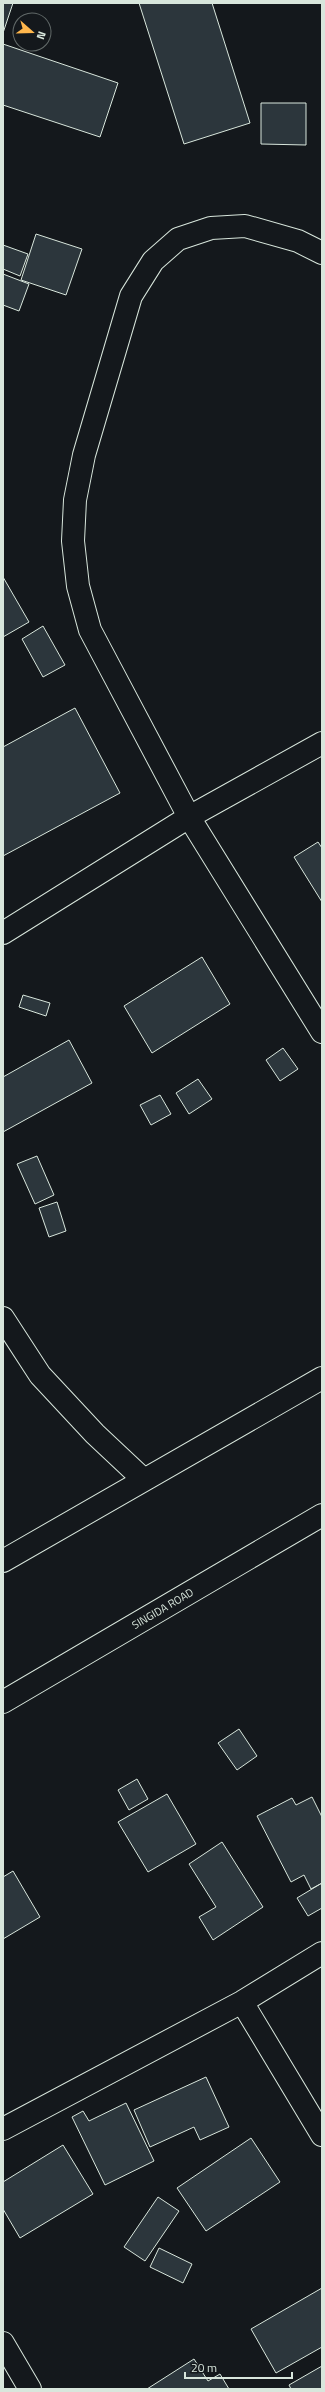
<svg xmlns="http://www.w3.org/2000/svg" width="325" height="2392" viewBox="0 0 325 2392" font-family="'Titillium Web',sans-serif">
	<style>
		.building { fill: #2c363c; stroke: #d8e6dc }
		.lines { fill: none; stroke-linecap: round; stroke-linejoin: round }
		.minor-casing { stroke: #d8e6dc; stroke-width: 24 }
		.highway-casing { stroke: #d8e6dc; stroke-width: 24 }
		.minor { stroke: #14181c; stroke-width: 22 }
		.highway { stroke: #14181c; stroke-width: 22 }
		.labels { text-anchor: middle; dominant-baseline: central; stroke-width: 3; stroke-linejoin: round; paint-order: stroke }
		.street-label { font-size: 11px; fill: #d8e6dc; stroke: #14181c }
	</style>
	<rect width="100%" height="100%" fill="#14181c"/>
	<path class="building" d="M3,3H13L3,33Z
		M139,3H212L250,123L184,144Z
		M3,44L118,83L100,137L3,105Z
		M261,103H306V145L261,144Z
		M36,234L82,249L66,295L21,280Z
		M3,245L28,254L20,276L3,269Z
		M3,274L29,284L19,311L3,305Z
		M3,577L29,622L3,637Z
		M43,626L65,665L43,677L22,639Z
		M75,708L120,793L3,856V747Z
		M318,842L322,848V902L294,857Z
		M202,957L230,1004L152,1053L124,1006Z
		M23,995L50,1003L46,1016L19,1007Z
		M69,1040L92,1083L3,1132V1077Z
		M283,1048L298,1069L280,1081L266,1060Z
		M198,1079L212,1099L189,1114L176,1093Z
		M160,1095L171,1114L151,1125L140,1105Z
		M37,1156L54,1195L35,1204L17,1164Z
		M57,1202L66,1231L49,1237L39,1208Z
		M239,1729L257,1756L237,1770L218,1743Z
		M137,1779L148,1799L129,1810L118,1790Z
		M167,1794L196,1844L148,1872L118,1822Z
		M312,1797L322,1817V1883L311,1889L304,1875L291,1882L257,1816L292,1798L296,1805Z
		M222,1842L263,1907L213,1940L199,1917L216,1907L189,1864Z
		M13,1871L40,1917L3,1939V1877Z
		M322,1883V1908L308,1916L297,1898Z
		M206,2077L229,2127L200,2140L194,2127L150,2147L134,2110Z
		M126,2103L154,2161L105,2185L72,2117L83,2111L89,2121Z
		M251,2138L280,2182L206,2231L177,2188Z
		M63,2145L93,2194L20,2238L3,2209V2182Z
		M158,2197L179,2211L145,2261L124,2247Z
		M159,2248L192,2264L183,2283L150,2267Z
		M322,2288V2347L276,2373L251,2329Z
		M194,2359L208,2381L220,2374L229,2389H147Z
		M322,2366V2389H291L289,2385Z"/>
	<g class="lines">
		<defs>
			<path id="minor" d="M322,253L298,241L245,226L211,228L178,239L153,261L131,296L84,455L75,500L73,541L78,586L90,630L189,817L322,1032
				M3,933L189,817L322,743
				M3,1318L40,1375L95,1434L144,1480
				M3,1561L322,1378
				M242,2002L322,2135
				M3,2129L242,2002L322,1953
				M3,2343L30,2389"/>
			<g id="highway">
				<path id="s1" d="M3,1702L322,1515"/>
			</g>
		</defs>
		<use href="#minor" class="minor-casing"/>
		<use href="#highway" class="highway-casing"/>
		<use href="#minor" class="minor"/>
		<use href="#highway" class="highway"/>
	</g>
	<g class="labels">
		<g class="street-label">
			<text stroke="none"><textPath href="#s1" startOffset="185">SINGIDA ROAD</textPath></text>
		</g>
	</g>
	<rect width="325" height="2392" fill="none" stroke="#d8e6dc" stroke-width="8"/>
	<g transform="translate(32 32) rotate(110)"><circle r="19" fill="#14181c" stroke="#626a69"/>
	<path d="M0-3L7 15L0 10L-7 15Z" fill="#ffb74d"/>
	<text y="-6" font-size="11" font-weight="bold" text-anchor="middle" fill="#d8e6dc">N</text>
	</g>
	<path d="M185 2372v6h107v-6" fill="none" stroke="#d8e6dc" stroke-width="2"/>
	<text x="191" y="2372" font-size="12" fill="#d8e6dc" stroke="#14181c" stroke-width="3" paint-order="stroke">20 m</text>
</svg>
